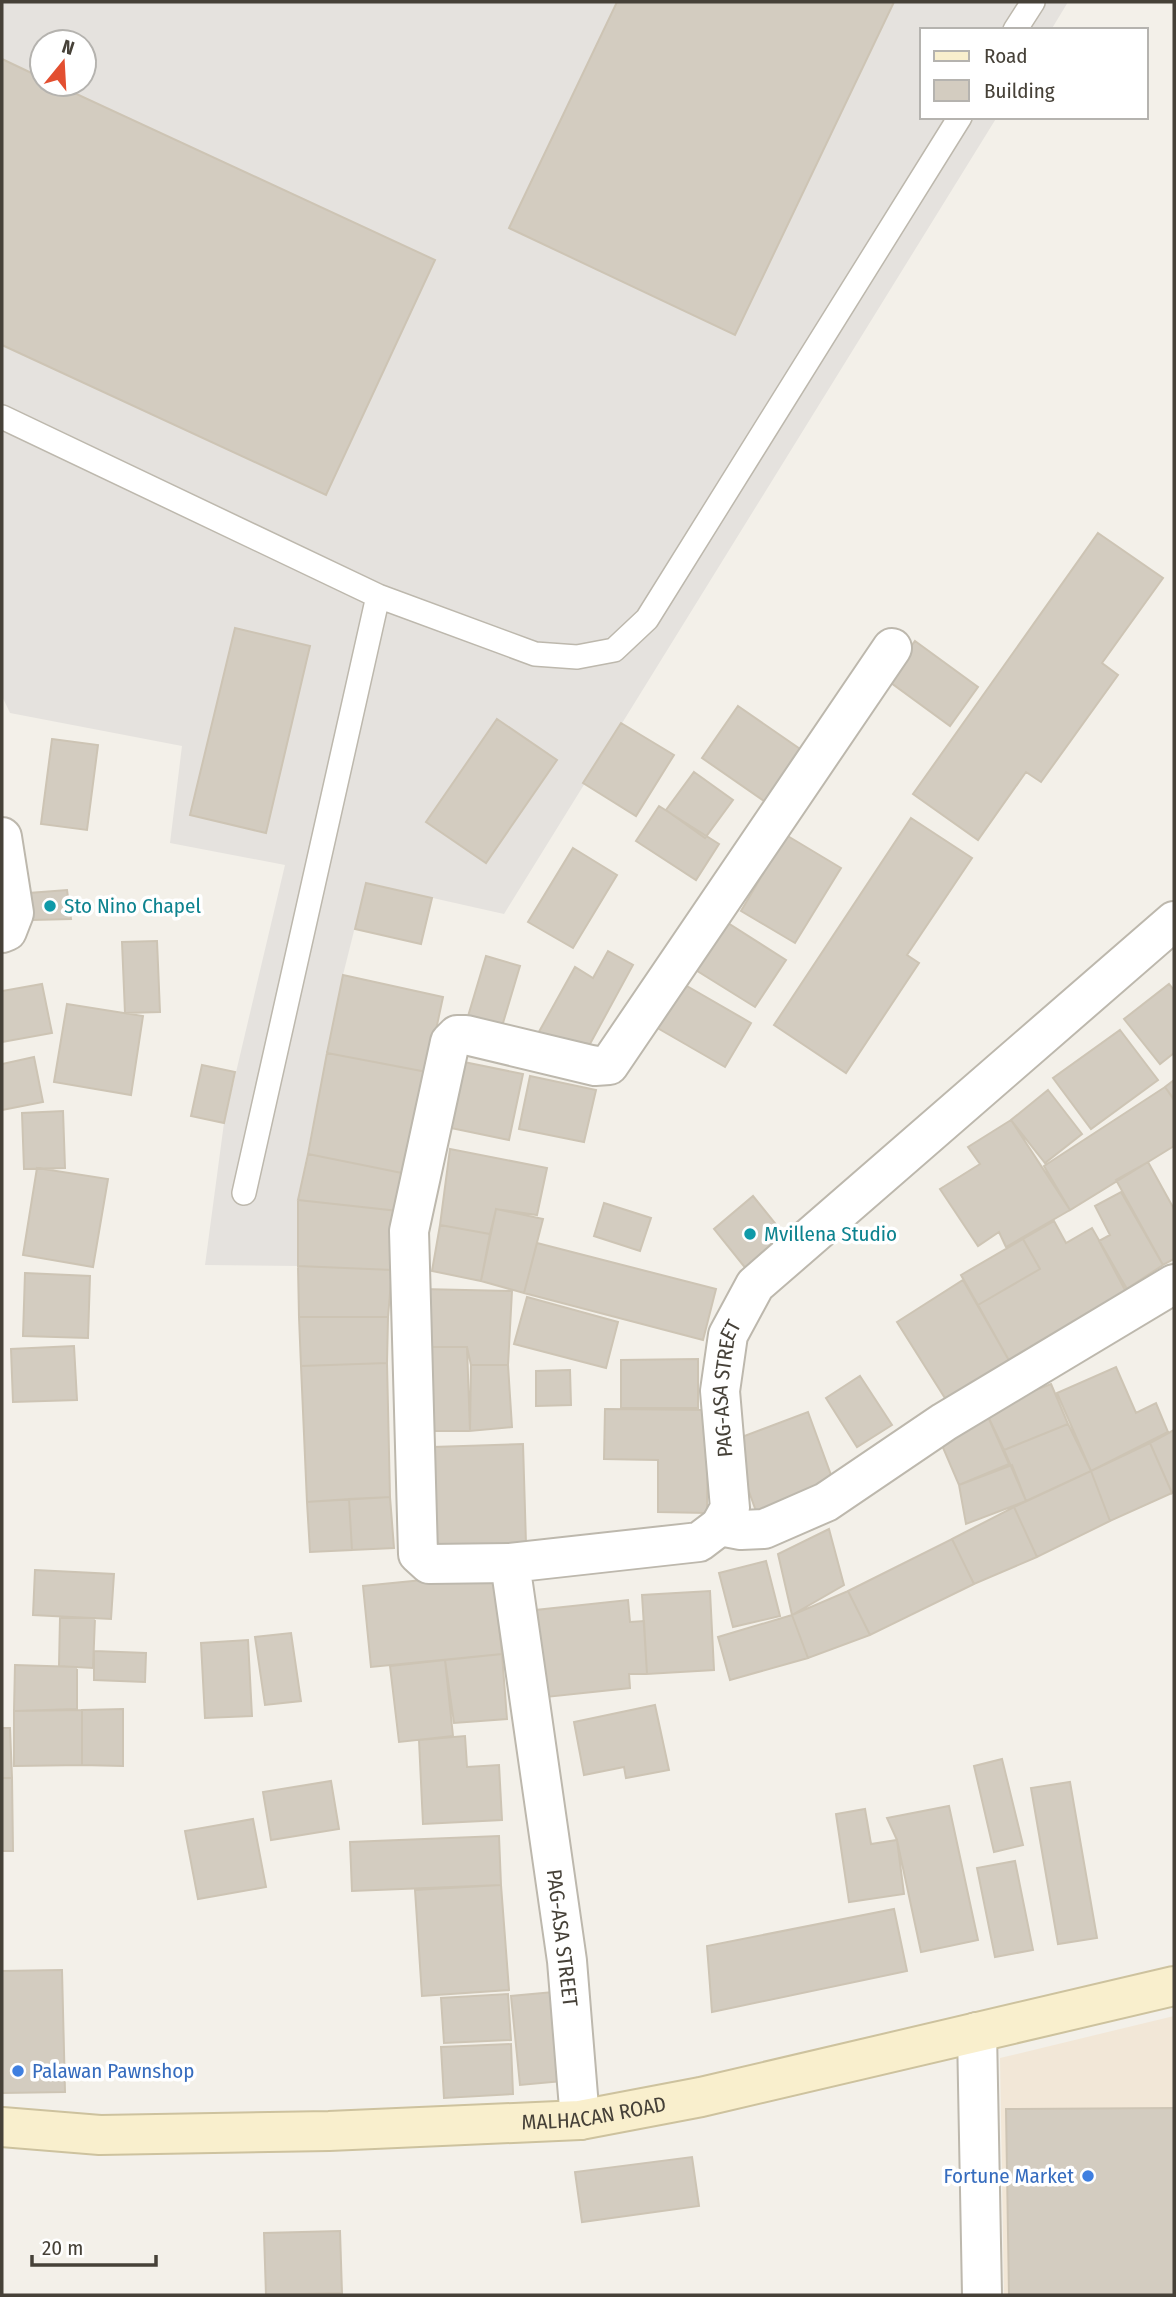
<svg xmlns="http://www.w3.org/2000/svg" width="1176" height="2297" viewBox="0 0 1176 2297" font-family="'Fira Sans Condensed',sans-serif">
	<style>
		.commercial { fill: #f2e7d7 }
		.industrial { fill: #e5e2de; fill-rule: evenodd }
		.building { fill: #d3ccc0; stroke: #cdc4b4; stroke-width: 2 }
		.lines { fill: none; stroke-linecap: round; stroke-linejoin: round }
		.lane-casing { stroke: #bdb8ad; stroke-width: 26 }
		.street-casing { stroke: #bdb8ad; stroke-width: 42 }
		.secondary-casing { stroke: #cdc29e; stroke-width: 42 }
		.lane { stroke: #fff; stroke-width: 23 }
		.street { stroke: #fff; stroke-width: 38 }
		.secondary { stroke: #f9efcd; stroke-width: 38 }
		.culture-dot { fill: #0f9aa8; stroke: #fff; stroke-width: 2.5 }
		.shop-dot { fill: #3f7fe0; stroke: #fff; stroke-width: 2.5 }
		.labels { text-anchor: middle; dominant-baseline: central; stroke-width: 7; stroke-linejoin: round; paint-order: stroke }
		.culture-label { font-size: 21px; fill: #0d838f; stroke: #fff; text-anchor: start }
		.street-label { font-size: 21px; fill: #464138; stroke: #fff }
		.shop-label { font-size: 21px; fill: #366cbe; stroke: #fff; text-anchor: start }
	</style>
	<rect width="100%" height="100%" fill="#f3f0e9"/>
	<path class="commercial" d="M1174,2016V2295H1004L1000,2058Z"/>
	<path class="industrial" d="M2,2H1068L1051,30H922V117H997L504,914L366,883L343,975L298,1199V1266L205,1265L224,1123L285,865L170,843L182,746L10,713L2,696ZM42,42H84V84H42Z"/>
	<path class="building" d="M617,2H894L735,335L509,228Z
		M2,59L42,78V84H55L435,260L326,495L2,345Z
		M1098,533L1163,578L1102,663L1118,675L1041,782L1026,772L978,840L913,794Z
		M235,628L310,646L266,833L190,815Z
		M915,641L978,687L950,726L887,680Z
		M738,706L803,751L767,803L702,758Z
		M497,719L557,760L486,863L426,822Z
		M621,723L674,755L636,816L583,783Z
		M52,739L98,745L87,830L41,824Z
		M694,772L733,800L705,838L666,810Z
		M659,806L719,844L696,880L636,841Z
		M911,818L972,858L907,955L919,963L846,1073L774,1025Z
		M786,835L841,868L795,943L741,911Z
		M573,848L617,875L573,948L528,922Z
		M366,883L432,898L421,944L355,929Z
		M67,890L71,919L32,920L29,893Z
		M717,916L786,960L755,1007L686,964Z
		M157,941L160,1012L125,1013L122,942Z
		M608,951L633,965L590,1044L535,1039L575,967L593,978Z
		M486,956L520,966L500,1033L466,1023Z
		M343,975L443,997L427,1072L327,1053Z
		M673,978L751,1023L725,1067L647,1022Z
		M42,984L52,1033L2,1042V991Z
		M1169,984L1174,990V1053L1160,1064L1124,1019Z
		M67,1004L143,1016L131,1095L54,1082Z
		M1120,1030L1158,1080L1091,1129L1053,1078Z
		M327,1053L427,1072L407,1174L308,1154Z
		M34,1057L43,1102L2,1110V1064Z
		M459,1061L523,1074L509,1140L446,1127Z
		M202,1065L235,1072L224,1123L191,1116Z
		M530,1076L596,1090L584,1142L519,1129Z
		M1174,1080V1099L1165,1087Z
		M1165,1087L1174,1100V1146L1070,1210L1044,1166Z
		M1048,1090L1082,1134L1045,1163L1011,1120Z
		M63,1111L65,1168L24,1169L22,1113Z
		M1011,1120L1070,1210L1006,1247L999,1232L978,1246L940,1189L980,1164L968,1147Z
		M450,1149L547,1168L537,1215L496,1209L490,1234L440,1225Z
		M308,1154L407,1174L398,1211L298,1200Z
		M1148,1162L1174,1209V1259L1163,1265L1116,1180Z
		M37,1168L108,1179L93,1267L23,1255Z
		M1121,1192L1163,1265L1125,1290L1099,1241L1110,1235L1095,1206Z
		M753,1196L787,1238L747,1270L714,1229Z
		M298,1200L398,1211L392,1270L298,1266Z
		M604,1203L651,1218L640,1251L594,1236Z
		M496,1209L543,1219L524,1293L481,1281Z
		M1054,1221L1066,1243L1092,1228L1131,1296L1011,1364L978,1305L1040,1269L1023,1239Z
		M440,1225L490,1234L481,1281L432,1271Z
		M1023,1239L1040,1269L978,1305L961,1275Z
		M537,1243L716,1289L703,1340L524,1293Z
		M298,1266L392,1270L388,1317H299Z
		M25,1273L90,1276L88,1338L23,1336Z
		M963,1280L1011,1364L950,1406L897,1322Z
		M421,1289L512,1291L508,1365H471L467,1347H421Z
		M527,1297L618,1322L606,1368L514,1344Z
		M299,1317H388L387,1363L301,1366Z
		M74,1346L77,1400L13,1402L11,1349Z
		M421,1347H467L470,1431H423Z
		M698,1359V1408H621V1360Z
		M387,1363L390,1497L307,1502L301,1366Z
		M471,1365H508L512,1427L470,1431Z
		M1116,1367L1136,1413L1156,1403L1168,1432L1091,1471L1057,1393Z
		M570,1370L571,1405L536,1406V1371Z
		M860,1376L892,1425L857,1447L826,1398Z
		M1051,1384L1068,1424L1004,1450L985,1410Z
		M605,1409L708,1410L707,1513L658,1512V1460L604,1459Z
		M985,1410L1009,1464L959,1485L938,1436Z
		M808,1412L835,1486L757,1514L731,1441Z
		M1068,1424L1091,1471L1026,1501L1004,1450Z
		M1174,1430V1491L1172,1493L1150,1443Z
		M1150,1443L1172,1493L1110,1521L1091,1471Z
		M523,1444L526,1544L437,1547L433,1447Z
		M1012,1465L1026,1501L966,1524L959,1485Z
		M1091,1471L1110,1521L1037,1557L1014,1507Z
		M390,1497L394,1548L352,1550L349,1499Z
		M349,1499L352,1550L310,1552L307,1502Z
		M1014,1507L1037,1557L974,1584L952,1539Z
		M829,1529L844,1585L792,1615L778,1554Z
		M952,1539L974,1584L870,1635L848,1591Z
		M766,1561L780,1616L733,1627L719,1573Z
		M35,1570L114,1574L111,1619L33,1615Z
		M493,1573L502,1654L371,1667L363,1586Z
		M710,1591L714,1670L647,1674L642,1595Z
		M848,1591L870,1635L808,1658L792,1615Z
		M628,1600L630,1622L644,1621L647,1674H629L630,1688L546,1697L536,1610Z
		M792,1615L808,1658L730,1680L718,1637Z
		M60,1618H95L93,1668L59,1666Z
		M291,1633L301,1701L265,1705L255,1637Z
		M248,1640L252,1716L205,1718L201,1643Z
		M94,1651L146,1653L145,1682L94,1680Z
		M502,1654L507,1719L454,1723L445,1660Z
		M445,1660L453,1736L399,1742L390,1666Z
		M15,1665L77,1667V1709L14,1711Z
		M655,1705L669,1770L626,1778L624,1767L584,1775L574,1722Z
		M123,1709V1766L82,1765V1710Z
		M82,1710V1765L14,1766V1711Z
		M2,1728H10L12,1778H2Z
		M465,1736L467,1767L499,1765L502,1820L423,1824L419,1740Z
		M1002,1759L1023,1845L994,1852L974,1766Z
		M2,1778H12L13,1851H2Z
		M331,1781L339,1829L271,1840L263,1792Z
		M1070,1782L1097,1938L1058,1944L1031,1788Z
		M949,1806L978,1940L921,1952L897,1840L887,1818Z
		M865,1809L871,1844L897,1840L904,1894L849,1902L836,1814Z
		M253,1819L266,1887L198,1899L185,1831Z
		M499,1836L501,1885L352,1891L350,1842Z
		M1015,1861L1033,1950L995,1957L977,1868Z
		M501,1885L509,1990L422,1996L415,1890Z
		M894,1909L907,1971L712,2012L707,1946Z
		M62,1970L65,2092L2,2093V1971Z
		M564,1991L573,2080L520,2085L511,1996Z
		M508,1994L511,2040L444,2043L441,1998Z
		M511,2044L513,2094L444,2098L441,2047Z
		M1174,2108V2295H1009L1006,2109Z
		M692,2157L699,2206L582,2222L575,2172Z
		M340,2231L342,2293L266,2295L264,2233Z"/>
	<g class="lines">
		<defs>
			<path id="lane" d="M1015,30L1033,2
				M2,417L378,596L535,654L577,657L614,650L647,619L960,117
				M244,1193L378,596"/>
			<g id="street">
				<path d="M2,837L14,913L7,931L2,933"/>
				<path d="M720,1526L741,1530L764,1529L826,1502L944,1422L1174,1284"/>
				<path d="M510,1563L429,1564L418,1554L409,1231L450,1042L457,1035H466L595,1066L609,1065L892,648"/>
				<path d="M977,2032L982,2295"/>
				<path id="s1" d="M580,2120L567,1961L510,1563L699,1542L720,1526L730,1508L720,1391L728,1335L755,1285L1174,921"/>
			</g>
			<g id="secondary">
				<path id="s2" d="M2,2127L100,2135L329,2131L580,2120L701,2097L1174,1986"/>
			</g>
		</defs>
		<use href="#lane" class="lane-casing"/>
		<use href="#street" class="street-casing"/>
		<use href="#secondary" class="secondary-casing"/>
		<use href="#lane" class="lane"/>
		<use href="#street" class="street"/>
		<use href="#secondary" class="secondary"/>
	</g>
	<g class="culture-dot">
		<circle cx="50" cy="906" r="7"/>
		<circle cx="750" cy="1234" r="7"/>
	</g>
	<g class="shop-dot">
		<circle cx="18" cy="2071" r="7"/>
		<circle cx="1088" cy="2176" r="7"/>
	</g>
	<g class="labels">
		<g class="culture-label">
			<text x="64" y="906">Sto Nino Chapel</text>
			<text x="764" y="1234">Mvillena Studio</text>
		</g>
		<g class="street-label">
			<text stroke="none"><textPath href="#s1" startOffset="919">PAG-ASA STREET</textPath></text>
			<text transform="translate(562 1938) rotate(83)">PAG-ASA STREET</text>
			<text stroke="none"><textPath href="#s2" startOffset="593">MALHACAN ROAD</textPath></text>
		</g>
		<g class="shop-label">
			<text x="32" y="2071">Palawan Pawnshop</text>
			<text x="1074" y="2176" text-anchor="end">Fortune Market</text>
		</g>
	</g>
	<rect width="1176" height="2297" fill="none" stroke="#464138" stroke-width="7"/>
	<rect x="920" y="28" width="228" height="91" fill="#ffffff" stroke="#b5b3af" stroke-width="2"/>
	<rect x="934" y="51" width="35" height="10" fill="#f9efcd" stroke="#b5b3af" stroke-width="2"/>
	<text x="984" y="63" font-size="21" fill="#464138">Road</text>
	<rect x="934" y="80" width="35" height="21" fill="#d3ccc0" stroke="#b5b3af" stroke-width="2"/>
	<text x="984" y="98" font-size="21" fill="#464138">Building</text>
	<g transform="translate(63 63) rotate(18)"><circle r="33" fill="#ffffff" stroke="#b5b3af" stroke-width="2"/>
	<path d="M0-5L12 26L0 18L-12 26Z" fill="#e34f30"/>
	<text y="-10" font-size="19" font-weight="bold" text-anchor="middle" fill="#464138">N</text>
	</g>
	<path d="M32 2255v10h124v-10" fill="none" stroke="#464138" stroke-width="3.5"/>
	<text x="42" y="2255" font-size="21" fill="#464138" stroke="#ffffff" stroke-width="5" paint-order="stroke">20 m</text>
</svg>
